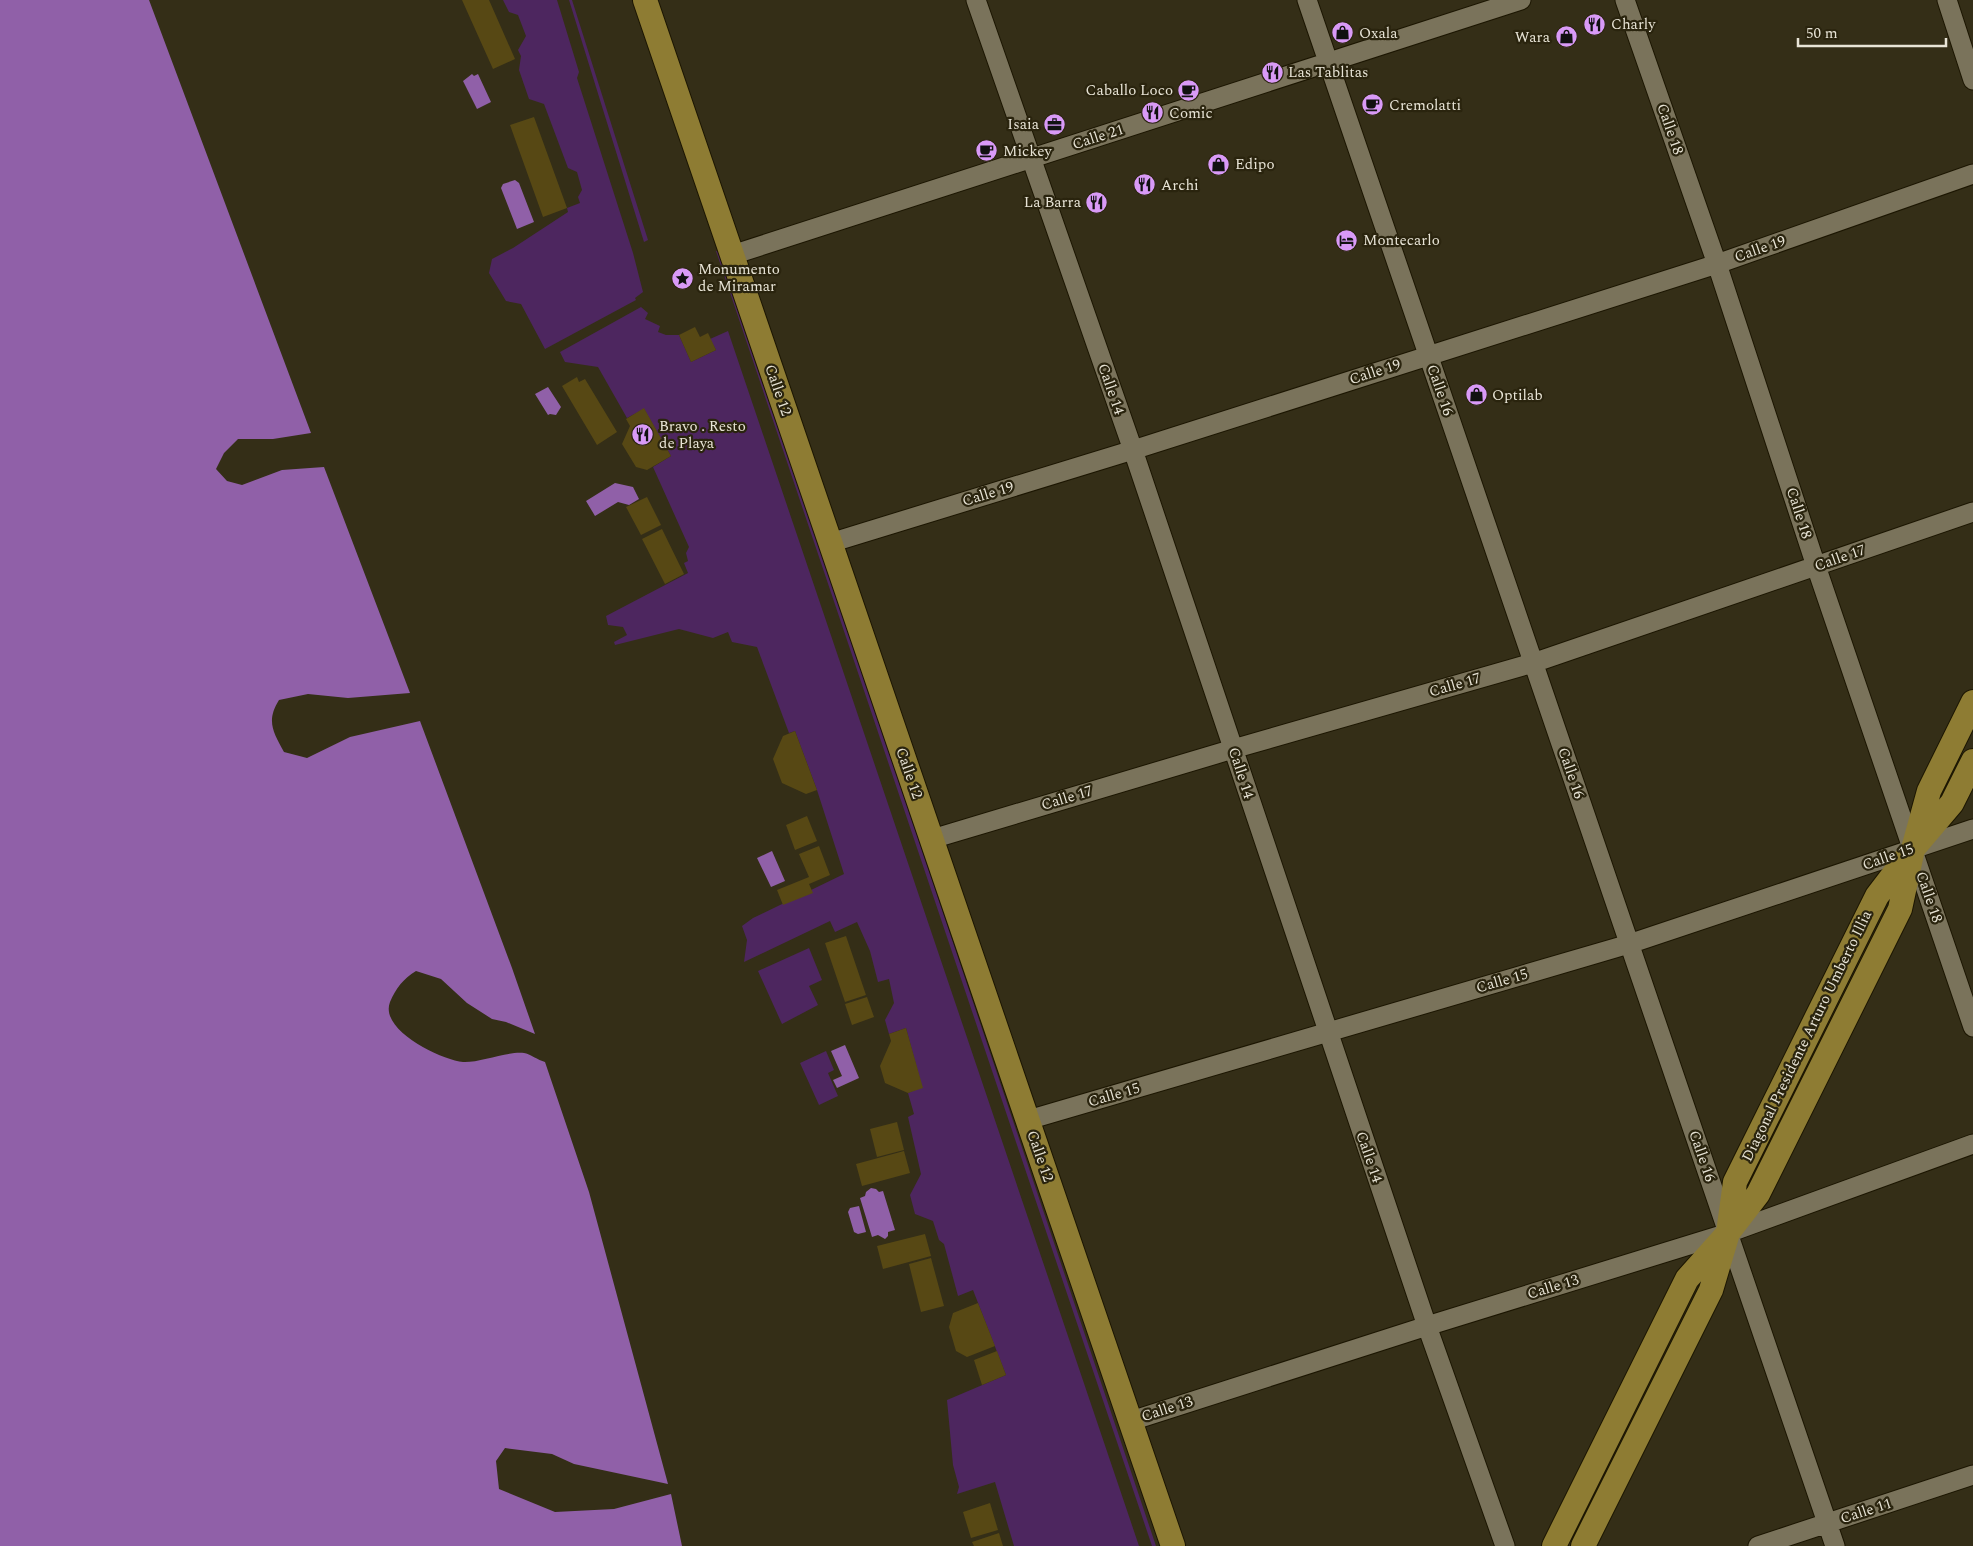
<svg xmlns="http://www.w3.org/2000/svg" width="1973" height="1546" viewBox="0 0 1973 1546" font-family="Spectral,serif">
	<style>
		.green { fill: #4d265f }
		.water { fill: #9060a8 }
		.building { fill: #574814 }
		.lines { fill: none; stroke-linecap: round; stroke-linejoin: round }
		.minor-casing { stroke: #1c1602; stroke-width: 21 }
		.major-casing { stroke: #1c1602; stroke-width: 26 }
		.minor { stroke: #7a735b; stroke-width: 19 }
		.major { stroke: #8e7c33; stroke-width: 24 }
		.labels { text-anchor: middle; dominant-baseline: central; stroke-width: 4.5; stroke-linejoin: round; paint-order: stroke }
		.poi-label { font-size: 15px; fill: #e8e4d6; stroke: #2a240e; text-anchor: start }
		.street-label { font-size: 15px; fill: #e8e4d6; stroke: #2a240e }
	</style>
	<rect width="100%" height="100%" fill="#342e17"/>
	<path class="green" d="M503,0H557L579,72L577,78L633,253L643,292L635,298L636,300L545,349L521,304L506,301L489,273L492,259L513,248L568,212L567,208L580,203L578,197L582,190L577,172L568,168L544,104L529,99L519,70L521,56L518,50L526,36L518,15L509,12Z
		M569,0H572L648,240L644,242Z
		M720,250L1156,1546H1152L716,251Z
		M641,307L648,313L645,319L660,326L658,332L666,335H679L691,362L716,350L710,339L728,331L1139,1546H1014L995,1482L957,1494L959,1487L953,1465L947,1400L1006,1375L973,1290L958,1296L944,1244L939,1240L933,1221L915,1214L910,1195L921,1174L908,1117L914,1114L908,1093L922,1087L906,1028L889,1034L885,1020L894,1003L889,979L878,982L870,951L857,922L835,932L830,921L744,962L747,940L742,926L753,918L844,874L817,790L795,731L789,733L757,647L732,642L728,632L713,638L679,629L615,645L614,642L627,635L623,627L608,625L606,616L688,573L684,563L688,561L686,553L689,547L653,467L671,456L644,409L627,418L598,367L565,362L560,352Z
		M809,948L822,980L809,986L818,1005L782,1024L758,971Z
		M826,1051L834,1070L828,1073L838,1096L819,1105L800,1063Z"/>
	<path class="water" d="M0,0H149L311,433L273,439H238L224,453L216,469L227,481L242,485L282,470L324,467L410,693L348,698L308,694L279,700C266,721 273,732 284,752L307,758L350,737L420,721L512,968L535,1034L506,1022L492,1019L467,1003L441,979L416,971C403,979 396,988 390,1002C379,1030 441,1060 463,1062C479,1063 508,1051 524,1053C530,1054 538,1060 545,1062L589,1192L668,1484L574,1464L552,1454L505,1448L496,1461L499,1489L555,1512L614,1509L671,1494L682,1546H0Z
		M472,74L474,76L478,74L491,102L477,109L463,81Z
		M515,180L519,183L534,222L517,229L501,188L503,184Z
		M548,387L561,407L556,415L550,414L548,415L535,394Z
		M615,483L633,487L639,499L629,505L618,502L595,516L586,501Z
		M772,851L785,881L771,887L757,858Z
		M845,1045L859,1078L837,1088L833,1080L842,1076L831,1051Z
		M871,1188L876,1189L879,1192L883,1191L895,1230L888,1232V1236L885,1239L878,1235L872,1237L860,1198L865,1196L866,1192Z
		M859,1206L866,1232L858,1234L854,1232L848,1212L850,1208Z"/>
	<path class="building" d="M462,0H489L515,59L493,69Z
		M534,117L567,208L543,217L510,125Z
		M695,327L700,337L708,333L716,350L691,362L679,335Z
		M577,377L579,382L585,379L617,432L597,445L562,386Z
		M644,408L671,456L647,470L636,467L622,444L630,426L626,419Z
		M647,497L661,525L641,535L626,507Z
		M662,529L684,574L665,584L642,539Z
		M795,731L817,790L806,794L782,783L773,759L783,736Z
		M807,816L817,841L795,850L786,825Z
		M819,846L830,875L809,884L813,893L783,905L777,890L809,877L799,854Z
		M846,936L866,995L845,1002L825,943Z
		M867,997L874,1017L852,1025L845,1004Z
		M906,1028L923,1088L908,1093L885,1083L880,1066L891,1041L889,1034Z
		M897,1122L904,1150L877,1157L870,1129Z
		M904,1151L910,1173L862,1186L856,1164Z
		M925,1234L931,1256L883,1269L877,1246Z
		M931,1258L944,1306L921,1312L909,1264Z
		M978,1303L995,1346L967,1357L956,1351L949,1327L953,1313Z
		M997,1351L1006,1375L982,1385L974,1360Z
		M990,1503L998,1530L971,1538L963,1512Z
		M999,1533L1003,1546H974L972,1542Z"/>
	<g class="lines">
		<defs>
			<path id="minor" d="M976,0L1133,450L1427,1326L1505,1546
				M1307,0L1835,1546
				M1625,0L1717,264L1816,566L1973,1027
				M1947,0L1973,80
				M732,255L1521,0
				M830,543L1133,450L1717,264L1973,174
				M932,839L1233,749L1533,663L1973,512
				M1028,1120L1629,944L1973,829
				M1131,1421L1427,1326L1728,1233L1973,1144
				M1758,1546L1973,1475"/>
			<path id="major" d="M645,0L1173,1546
				M1554,1546L1687,1279L1728,1233L1735,1182L1877,896L1913,849L1929,791L1973,702
				M1583,1546L1711,1290L1728,1233L1758,1194L1900,909L1913,849L1952,803L1973,761"/>
		</defs>
		<use href="#minor" class="minor-casing"/>
		<use href="#major" class="major-casing"/>
		<use href="#minor" class="minor"/>
		<use href="#major" class="major"/>
	</g>
	<defs>
		<symbol id="restaurant-disc" viewBox="-11 -11 22 22"><circle r="9.5" fill="#d99af7" stroke="#2a240e"/><path d="M-5-6h1v4h1v-4h1v4h1v-4h1v5L-1.5 .5V6h-2V.5L-5-1ZM5-6V6H3V1.5H1.5Q1.5-4 5-6Z" fill="#111"/></symbol>
		<symbol id="shop-disc" viewBox="-11 -11 22 22"><circle r="9.5" fill="#d99af7" stroke="#2a240e"/><path d="M-5-2.5h2.3a2.7 3.5 0 0 1 5.4 0H5L5.5 6h-11ZM-1.5-2.5h3a1.5 2.3 0 0 0-3 0Z" fill="#111"/></symbol>
		<symbol id="cafe-disc" viewBox="-11 -11 22 22"><circle r="9.5" fill="#d99af7" stroke="#2a240e"/><path d="M-5.5-4.5H6V0H3Q3 3.5 0 3.5H-2.5Q-5.5 3.5-5.5 0ZM3-3.2v2h1.7v-2ZM-6 4.5H4V6H-6Z" fill="#111"/></symbol>
		<symbol id="office-disc" viewBox="-11 -11 22 22"><circle r="9.5" fill="#d99af7" stroke="#2a240e"/><path d="M-6-3h4V-5.5h4V-3h4V5H-6ZM-1-4.5V-3h2v-1.5ZM-6 0V1H6V0Z" fill="#111"/></symbol>
		<symbol id="hotel-disc" viewBox="-11 -11 22 22"><circle r="9.5" fill="#d99af7" stroke="#2a240e"/><path d="M-6-4.5h1.5V1H6V5H4.5V3h-9V5H-6ZM-4 0a1.8 1.8 0 1 1 3.6 0ZM.5 0V-2.5h3Q6-2.5 6 0Z" fill="#111"/></symbol>
		<symbol id="sight-disc" viewBox="-11 -11 22 22"><circle r="9.5" fill="#d99af7" stroke="#2a240e"/><path d="M0-6L1.8-2.2L6-1.7L2.9 1.2L3.7 5.4L0 3.3L-3.7 5.4L-2.9 1.2L-6-1.7L-1.8-2.2Z" fill="#111"/></symbol>
	</defs>
	<g fill-rule="evenodd">
		<use href="#restaurant-disc" x="1582" y="12" width="25" height="25"/>
		<use href="#shop-disc" x="1330" y="20" width="25" height="25"/>
		<use href="#shop-disc" x="1554" y="24" width="25" height="25"/>
		<use href="#restaurant-disc" x="1260" y="60" width="25" height="25"/>
		<use href="#cafe-disc" x="1176" y="78" width="25" height="25"/>
		<use href="#cafe-disc" x="1360" y="92" width="25" height="25"/>
		<use href="#restaurant-disc" x="1140" y="100" width="25" height="25"/>
		<use href="#office-disc" x="1042" y="112" width="25" height="25"/>
		<use href="#cafe-disc" x="974" y="138" width="25" height="25"/>
		<use href="#shop-disc" x="1206" y="152" width="25" height="25"/>
		<use href="#restaurant-disc" x="1132" y="172" width="25" height="25"/>
		<use href="#restaurant-disc" x="1084" y="190" width="25" height="25"/>
		<use href="#hotel-disc" x="1334" y="228" width="25" height="25"/>
		<use href="#sight-disc" x="670" y="266" width="25" height="25"/>
		<use href="#shop-disc" x="1464" y="382" width="25" height="25"/>
		<use href="#restaurant-disc" x="630" y="422" width="25" height="25"/>
	</g>
	<g class="labels">
		<g class="poi-label">
			<text x="1611" y="24">Charly</text>
			<text x="1359" y="33">Oxala</text>
			<text x="1550" y="37" text-anchor="end">Wara</text>
			<text x="1288" y="72">Las Tablitas</text>
			<text x="1173" y="90" text-anchor="end">Caballo Loco</text>
			<text x="1389" y="105">Cremolatti</text>
			<text x="1169" y="113">Comic</text>
			<text x="1039" y="124" text-anchor="end">Isaia</text>
			<text x="1003" y="151">Mickey</text>
			<text x="1235" y="164">Edipo</text>
			<text x="1161" y="185">Archi</text>
			<text x="1081" y="202" text-anchor="end">La Barra</text>
			<text x="1363" y="240">Montecarlo</text>
			<text x="698" y="269">Monumento<tspan x="698" dy="17">de Miramar</tspan></text>
			<text x="1492" y="395">Optilab</text>
			<text x="659" y="426">Bravo . Resto<tspan x="659" dy="17">de Playa</tspan></text>
		</g>
		<g class="street-label">
			<text transform="translate(1670 129) rotate(71)">Calle 18</text>
			<text transform="translate(1098 137) rotate(-18)">Calle 21</text>
			<text transform="translate(1760 249) rotate(-19)">Calle 19</text>
			<text transform="translate(1375 372) rotate(-18)">Calle 19</text>
			<text transform="translate(1111 389) rotate(71)">Calle 14</text>
			<text transform="translate(778 390) rotate(71)">Calle 12</text>
			<text transform="translate(1440 390) rotate(71)">Calle 16</text>
			<text transform="translate(988 494) rotate(-17)">Calle 19</text>
			<text transform="translate(1799 513) rotate(72)">Calle 18</text>
			<text transform="translate(1840 558) rotate(-19)">Calle 17</text>
			<text transform="translate(1455 685) rotate(-16)">Calle 17</text>
			<text transform="translate(909 773) rotate(71)">Calle 12</text>
			<text transform="translate(1241 773) rotate(72)">Calle 14</text>
			<text transform="translate(1571 773) rotate(71)">Calle 16</text>
			<text transform="translate(1067 798) rotate(-17)">Calle 17</text>
			<text transform="translate(1888 857) rotate(-19)">Calle 15</text>
			<text transform="translate(1929 897) rotate(71)">Calle 18</text>
			<text transform="translate(1502 981) rotate(-16)">Calle 15</text>
			<text transform="translate(1807 1036) rotate(-64)">Diagonal Presidente Arturo Umberto Illia</text>
			<text transform="translate(1114 1095) rotate(-16)">Calle 15</text>
			<text transform="translate(1040 1156) rotate(71)">Calle 12</text>
			<text transform="translate(1702 1156) rotate(71)">Calle 16</text>
			<text transform="translate(1369 1157) rotate(71)">Calle 14</text>
			<text transform="translate(1553 1287) rotate(-17)">Calle 13</text>
			<text transform="translate(1167 1409) rotate(-18)">Calle 13</text>
			<text transform="translate(1866 1511) rotate(-18)">Calle 11</text>
		</g>
	</g>
	<path d="M1798 38v8h148v-8" fill="none" stroke="#e8e4d6" stroke-width="2.5"/>
	<text x="1806" y="38" font-size="15" fill="#e8e4d6" stroke="#2a240e" stroke-width="4" paint-order="stroke">50 m</text>
</svg>
